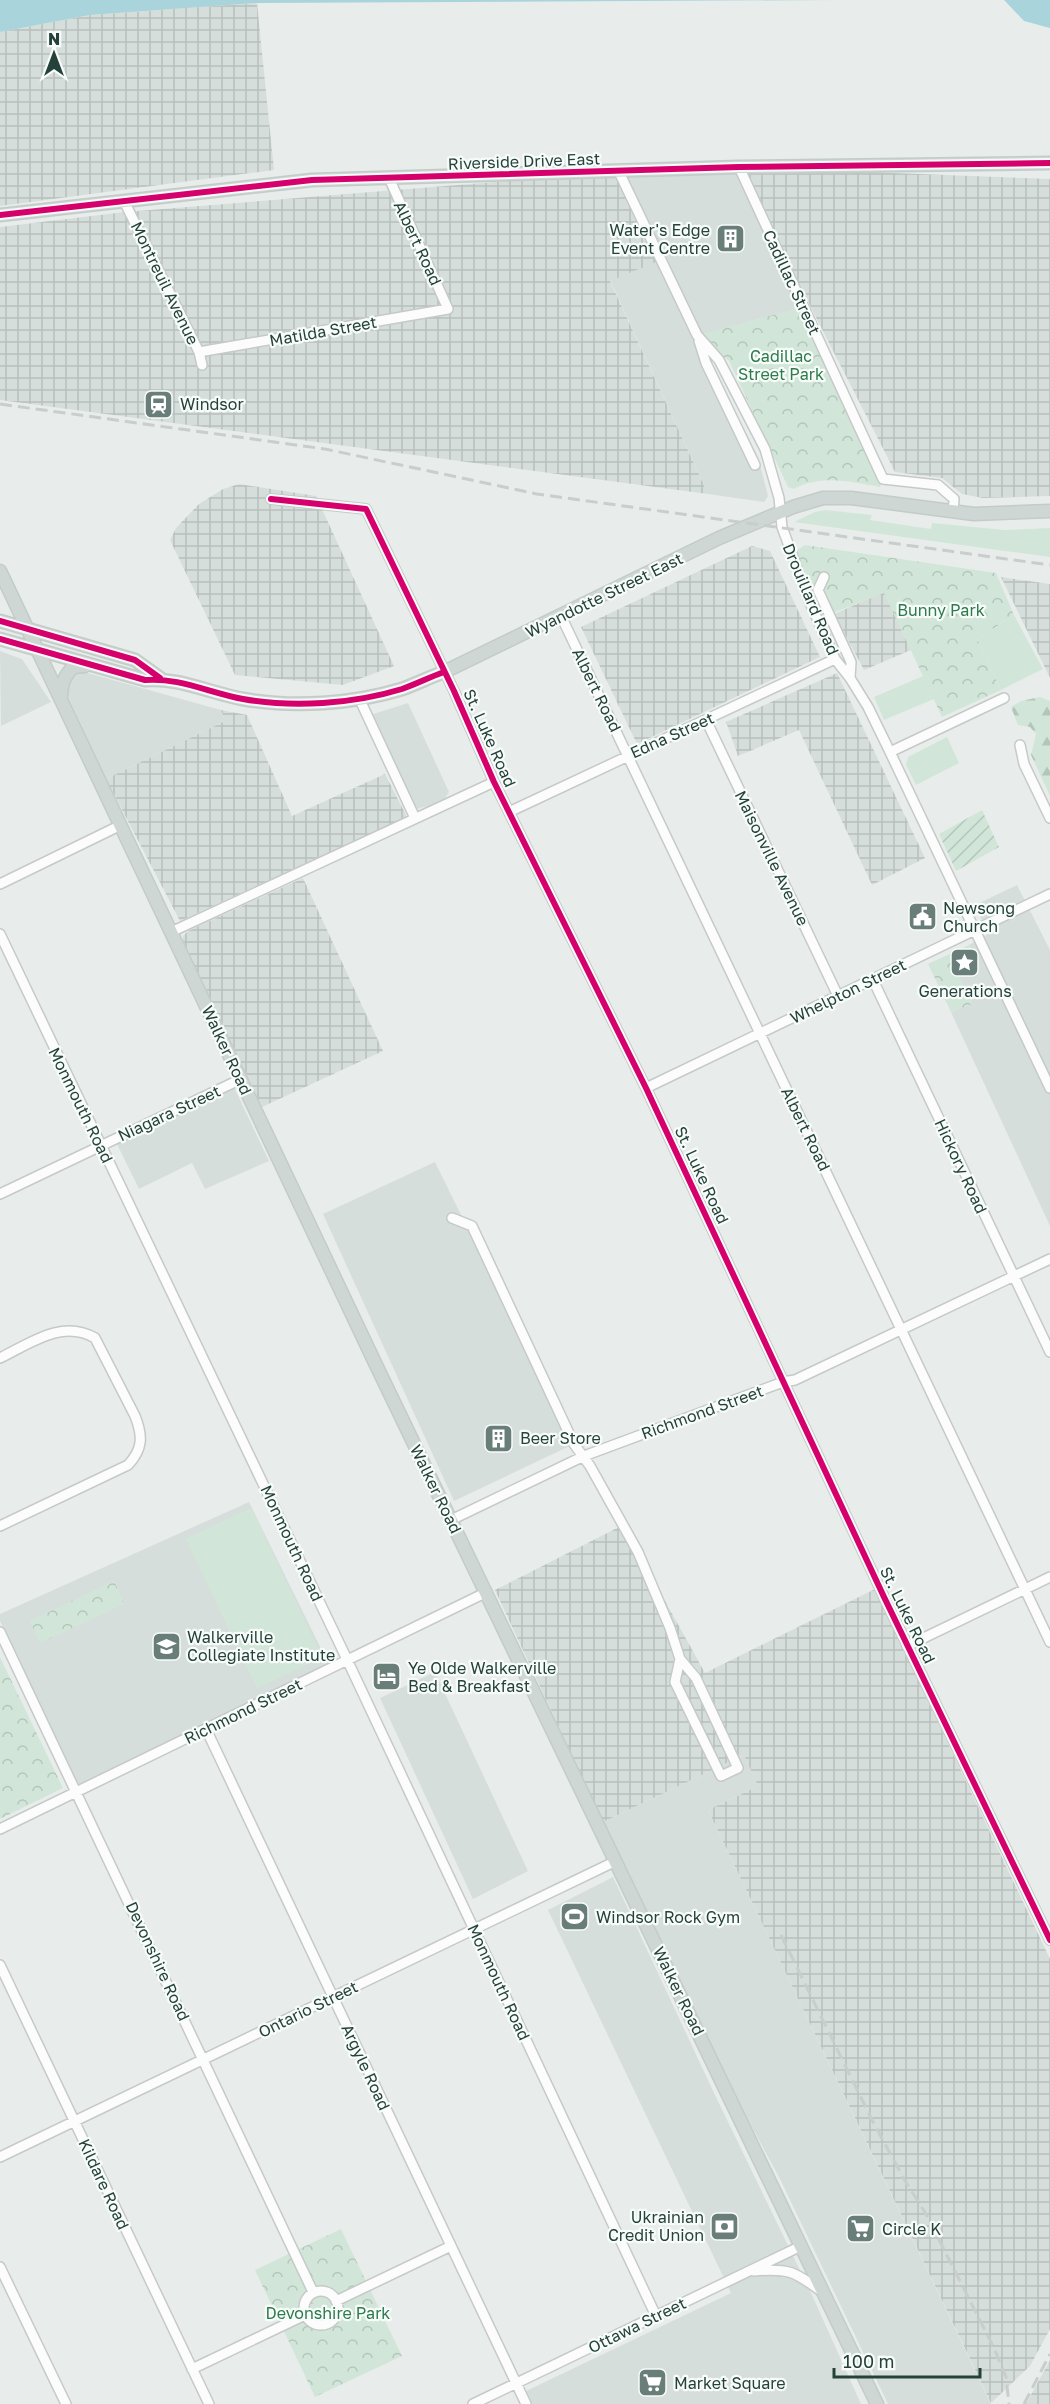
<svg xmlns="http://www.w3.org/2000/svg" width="1050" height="2404" viewBox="0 0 1050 2404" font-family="'Golos Text',sans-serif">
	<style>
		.built { fill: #d6dedb }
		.industrial { fill: url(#industrial-grid) }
		.grass { fill: #d1e6d8 }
		.forest { fill: url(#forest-firs) }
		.park { fill: url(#park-crowns) }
		.garden { fill: url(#garden-furrows) }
		.water { fill: #a9d4db }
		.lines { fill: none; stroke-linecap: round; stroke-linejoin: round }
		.minor-casing { stroke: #c5cac8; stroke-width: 12 }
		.major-casing { stroke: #c3ccc9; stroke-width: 15 }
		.minor { stroke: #fcfcfc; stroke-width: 9 }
		.major { stroke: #cfd7d5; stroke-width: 12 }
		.rail { stroke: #c9cdcc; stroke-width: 3; stroke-dasharray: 12 6; stroke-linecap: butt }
		.cycleway-casing { stroke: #f7fbf9; stroke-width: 10 }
		.cycleway { stroke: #d6006c; stroke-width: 6 }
		.labels { text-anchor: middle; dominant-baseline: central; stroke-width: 4.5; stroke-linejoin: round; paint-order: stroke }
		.street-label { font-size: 16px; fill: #24423a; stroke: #f7fbf9 }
		.poi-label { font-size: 16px; fill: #24423a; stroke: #f7fbf9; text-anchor: start }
		.park-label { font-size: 16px; fill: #2d7a4b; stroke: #f7fbf9 }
	</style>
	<defs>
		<pattern id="industrial-grid" width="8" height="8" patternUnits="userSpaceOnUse" patternTransform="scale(1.5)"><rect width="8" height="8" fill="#d6dedb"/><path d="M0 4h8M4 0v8" fill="none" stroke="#b8c0bd"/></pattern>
		<pattern id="forest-firs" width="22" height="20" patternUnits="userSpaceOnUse" patternTransform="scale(1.5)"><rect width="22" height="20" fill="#d1e6d8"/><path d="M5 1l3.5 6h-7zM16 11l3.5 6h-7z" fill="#b3c6ba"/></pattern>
		<pattern id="park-crowns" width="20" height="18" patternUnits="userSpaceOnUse" patternTransform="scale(1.5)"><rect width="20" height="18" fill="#d1e6d8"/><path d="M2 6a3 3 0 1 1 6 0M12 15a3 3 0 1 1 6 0" fill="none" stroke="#b3c6ba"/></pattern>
		<pattern id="garden-furrows" width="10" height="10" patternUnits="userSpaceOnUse" patternTransform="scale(1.5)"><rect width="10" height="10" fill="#d1e6d8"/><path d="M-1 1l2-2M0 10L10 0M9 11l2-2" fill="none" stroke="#b3c6ba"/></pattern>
	</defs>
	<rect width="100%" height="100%" fill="#e8edeb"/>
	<path class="built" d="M739,167L804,307L697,336L758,457L768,496L764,502L708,494L610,280L661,260L619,172Z
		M0,651L22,659L51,702L1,726Z
		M84,672L221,710L225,721L106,779L66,692L70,676Z
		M408,703L449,792L444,800L433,805L411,810L367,716Z
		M1017,885L1050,950V1226L951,1012L972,1004L958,975L978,964L969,945L988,934L975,905Z
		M232,1083L269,1161L205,1189L192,1163L139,1189L114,1138Z
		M435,1162L574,1444L454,1501L323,1214Z
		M249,1502L330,1667L79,1785L0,1621V1614Z
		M435,1672L528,1871L473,1899L380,1698Z
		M744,1755L758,1786L708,1810L991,2404H888L779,2177L741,2107L603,1822Z
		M613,1877L715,2095L812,2295L861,2404H532L526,2391L731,2293L548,1910Z"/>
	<path class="industrial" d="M257,3L274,170L0,206V32L90,15Z
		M739,167L1050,179V496L983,498L962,494L942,478L895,472Z
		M619,172L661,260L610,281L708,494L0,400V227L125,212Z
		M239,484L316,496L394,666L343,685L235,675L170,540L176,528L199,504L223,489Z
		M752,546L770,551L820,657L637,744L581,627Z
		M1001,577L1050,584V678Z
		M884,592L911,650L864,670L834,614Z
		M837,673L925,858L872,885L799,730L738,756L726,722Z
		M221,710L247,715L292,816L385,774L407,817L180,921L106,779L225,721Z
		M303,878L383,1051L262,1107L183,941V936L188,931Z
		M623,1525L705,1673L875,1589L1050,1959V2329L1030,2366L991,2403L708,1810L758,1786L744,1755L603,1822L495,1590Z
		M1050,2360V2404H1026Z"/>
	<path class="grass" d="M825,510L872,515L870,520L931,529L932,523L1005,530L1050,528V557L794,522L815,512Z
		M1014,615L1043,669L1001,690L977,639Z
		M923,676L934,699L884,720L874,697Z
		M947,737L959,763L916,785L906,765L908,757Z
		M251,1508L322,1657L257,1688L186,1539Z"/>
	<path class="forest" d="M1040,697L1050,701V796L1031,755L1036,734L1030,727L1018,725L1011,707L1021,701Z"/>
	<path class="park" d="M804,307L883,479L880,487C850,482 822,474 794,489L788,487L729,361L725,357L719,360L697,335Z
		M805,545L996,573L1014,615L977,639L1001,690L942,717L884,593L825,616L796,551Z
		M969,945L978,964L958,975L972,1004L951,1012L928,964Z
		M114,1581L124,1604L40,1643L30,1621Z
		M0,1657L63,1788L0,1819Z
		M341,2229L402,2356L315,2397L255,2270Z"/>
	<path class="garden" d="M982,810L999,847L956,871L939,834Z"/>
	<path class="water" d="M0,0H836L257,3L90,15L0,32Z
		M1004,0H1050V28L1024,21Z"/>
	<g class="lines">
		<defs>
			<path id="minor" d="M739,167L883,479L938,485L954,499L953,512
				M619,172L697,335L719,360L765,449L779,498L782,527L808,598L835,659L850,678L868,707L890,752L1050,1088
				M124,201L199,352L202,365
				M699,341L706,363L755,465
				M199,352L448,309L389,178
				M271,499L366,509L454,691L494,782L646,1088L884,1597L1050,1940
				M824,577L818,590L851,662L850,678
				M561,616L1050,1642
				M359,698L415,818
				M706,720L838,996
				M1020,745L1024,764L1050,818
				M890,752L1004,698
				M509,812L835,659
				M0,884L121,825
				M171,932L494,782
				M0,934L343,1651L656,2316
				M873,980L1050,1352
				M646,1088L1050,894
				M0,1194L241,1079
				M452,1218L472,1226L574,1444L590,1466L638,1552L670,1628L680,1659L696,1678L738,1768L721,1776L675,1682L680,1659
				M0,1358C31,1343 62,1319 95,1338L135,1416C143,1436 143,1449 128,1465L0,1526
				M451,1520L584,1456L783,1382L795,1380L1050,1259
				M0,1632L313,2292
				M907,1646L1050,1577
				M206,1729L526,2404
				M0,1829L487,1592
				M0,1965L209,2404
				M0,2157L616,1861
				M0,2267L66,2404
				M754,2271C788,2268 794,2271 821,2291
				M304 2308a17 17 0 1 1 34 0a17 17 0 1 1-34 0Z
				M336,2301L451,2246
				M192,2369L305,2315
				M473,2404L801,2246"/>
			<path id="major" d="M0,215L312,180L739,167L1050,163
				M0,571L376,1365L877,2404
				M0,621L135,660L160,678
				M0,639L145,680C178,677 210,693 243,699C293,708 353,704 402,689C416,684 430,677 444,672L719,538L793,507L823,498H851L974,514L1050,511
				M61,696C62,682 64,677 73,667L85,666"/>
		</defs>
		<use href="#minor" class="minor-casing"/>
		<use href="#major" class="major-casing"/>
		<use href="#minor" class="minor"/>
		<use href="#major" class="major"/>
		<path class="rail" d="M0,404L325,449L537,494L1050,565
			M781,1935L872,2120L904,2179L926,2214L994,2348L1006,2377L1009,2404
			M1024,2404L1050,2354"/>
		<defs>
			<path id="cycleway" d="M0,215L312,180L739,167L1050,163
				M271,499L366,509L454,691L494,782L646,1088L884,1597L1050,1940
				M0,621L135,660L160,678
				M0,639L145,680C178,677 210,693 243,699C293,708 353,704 402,689C416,684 430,677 444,672"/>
		</defs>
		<use href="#cycleway" class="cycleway-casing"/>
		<use href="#cycleway" class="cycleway"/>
	</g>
	<defs>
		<symbol id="building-square" viewBox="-11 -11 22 22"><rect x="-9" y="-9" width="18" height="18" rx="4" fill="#697e78" stroke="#f7fbf9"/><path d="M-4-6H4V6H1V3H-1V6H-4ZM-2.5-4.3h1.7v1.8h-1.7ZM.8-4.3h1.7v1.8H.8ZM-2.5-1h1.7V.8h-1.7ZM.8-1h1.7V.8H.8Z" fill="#fff"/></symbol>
		<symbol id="station-square" viewBox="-11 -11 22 22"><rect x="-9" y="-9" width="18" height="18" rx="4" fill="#697e78" stroke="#f7fbf9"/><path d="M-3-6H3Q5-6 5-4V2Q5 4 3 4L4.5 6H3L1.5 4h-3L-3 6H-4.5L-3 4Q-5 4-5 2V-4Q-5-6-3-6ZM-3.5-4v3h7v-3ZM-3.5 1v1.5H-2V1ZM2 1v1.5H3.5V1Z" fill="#fff"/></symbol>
		<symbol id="civic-square" viewBox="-11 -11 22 22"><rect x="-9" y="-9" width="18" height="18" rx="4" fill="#697e78" stroke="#f7fbf9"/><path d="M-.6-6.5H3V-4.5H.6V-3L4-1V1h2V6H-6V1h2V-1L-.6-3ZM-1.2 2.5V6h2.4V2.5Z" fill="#fff"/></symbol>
		<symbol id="sight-square" viewBox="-11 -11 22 22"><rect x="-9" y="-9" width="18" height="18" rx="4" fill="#697e78" stroke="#f7fbf9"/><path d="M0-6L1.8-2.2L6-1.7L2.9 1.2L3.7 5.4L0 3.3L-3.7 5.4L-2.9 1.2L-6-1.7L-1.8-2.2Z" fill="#fff"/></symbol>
		<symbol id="school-square" viewBox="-11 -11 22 22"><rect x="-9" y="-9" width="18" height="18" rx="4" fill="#697e78" stroke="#f7fbf9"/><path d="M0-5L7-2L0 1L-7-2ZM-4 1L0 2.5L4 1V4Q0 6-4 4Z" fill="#fff"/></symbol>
		<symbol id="hotel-square" viewBox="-11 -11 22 22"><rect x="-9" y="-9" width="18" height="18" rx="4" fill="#697e78" stroke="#f7fbf9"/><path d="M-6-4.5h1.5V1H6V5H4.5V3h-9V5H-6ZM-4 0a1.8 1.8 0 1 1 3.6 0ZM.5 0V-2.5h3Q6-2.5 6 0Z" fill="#fff"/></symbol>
		<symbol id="stadium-square" viewBox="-11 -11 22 22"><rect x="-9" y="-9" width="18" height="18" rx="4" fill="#697e78" stroke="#f7fbf9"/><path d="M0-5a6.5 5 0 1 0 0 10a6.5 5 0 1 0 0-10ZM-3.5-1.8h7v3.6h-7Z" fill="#fff"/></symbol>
		<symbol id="bank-square" viewBox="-11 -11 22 22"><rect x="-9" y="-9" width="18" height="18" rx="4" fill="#697e78" stroke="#f7fbf9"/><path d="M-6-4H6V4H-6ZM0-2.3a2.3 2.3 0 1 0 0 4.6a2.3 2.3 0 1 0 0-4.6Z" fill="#fff"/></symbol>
		<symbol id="supermarket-square" viewBox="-11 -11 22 22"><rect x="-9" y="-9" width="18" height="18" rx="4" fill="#697e78" stroke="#f7fbf9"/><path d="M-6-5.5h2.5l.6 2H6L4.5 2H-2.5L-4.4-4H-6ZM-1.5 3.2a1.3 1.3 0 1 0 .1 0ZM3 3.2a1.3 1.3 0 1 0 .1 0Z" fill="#fff"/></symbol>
	</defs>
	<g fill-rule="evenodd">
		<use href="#building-square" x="714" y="222" width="33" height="33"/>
		<use href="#station-square" x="142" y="388" width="33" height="33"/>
		<use href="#civic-square" x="906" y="900" width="33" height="33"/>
		<use href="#sight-square" x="948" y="946" width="33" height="33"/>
		<use href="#building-square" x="482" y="1422" width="33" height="33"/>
		<use href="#school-square" x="150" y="1630" width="33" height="33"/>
		<use href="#hotel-square" x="370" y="1660" width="33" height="33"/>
		<use href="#stadium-square" x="558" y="1900" width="33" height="33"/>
		<use href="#bank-square" x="708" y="2210" width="33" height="33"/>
		<use href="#supermarket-square" x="844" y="2212" width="33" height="33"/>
		<use href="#supermarket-square" x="636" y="2366" width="33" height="33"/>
	</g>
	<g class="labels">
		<g class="street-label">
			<text transform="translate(524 161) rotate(-2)">Riverside Drive East</text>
			<text transform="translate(418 243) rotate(65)">Albert Road</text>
			<text transform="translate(792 282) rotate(65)">Cadillac Street</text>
			<text transform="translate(165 283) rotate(64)">Montreuil Avenue</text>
			<text transform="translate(323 331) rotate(-10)">Matilda Street</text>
			<text transform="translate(604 595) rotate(-26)">Wyandotte Street East</text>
			<text transform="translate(811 599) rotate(67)">Drouillard Road</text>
			<text transform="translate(597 690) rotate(64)">Albert Road</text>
			<text transform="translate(672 735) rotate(-24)">Edna Street</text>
			<text transform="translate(490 738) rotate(66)">St. Luke Road</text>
			<text transform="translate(772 858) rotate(64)">Maisonville Avenue</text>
			<text transform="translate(848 991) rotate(-26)">Whelpton Street</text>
			<text transform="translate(227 1050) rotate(65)">Walker Road</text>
			<text transform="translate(81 1105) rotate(64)">Monmouth Road</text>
			<text transform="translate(169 1113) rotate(-25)">Niagara Street</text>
			<text transform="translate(806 1129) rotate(64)">Albert Road</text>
			<text transform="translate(961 1166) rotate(65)">Hickory Road</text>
			<text transform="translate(702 1175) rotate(65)">St. Luke Road</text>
			<text transform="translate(702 1412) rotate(-20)">Richmond Street</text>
			<text transform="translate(436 1489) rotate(64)">Walker Road</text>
			<text transform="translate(292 1543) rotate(65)">Monmouth Road</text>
			<text transform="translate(908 1615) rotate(64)">St. Luke Road</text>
			<text transform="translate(243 1711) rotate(-26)">Richmond Street</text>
			<text transform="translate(158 1961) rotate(65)">Devonshire Road</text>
			<text transform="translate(499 1982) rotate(65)">Monmouth Road</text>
			<text transform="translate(679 1991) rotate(64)">Walker Road</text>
			<text transform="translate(308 2009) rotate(-26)">Ontario Street</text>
			<text transform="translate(366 2067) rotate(65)">Argyle Road</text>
			<text transform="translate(104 2184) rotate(65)">Kildare Road</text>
			<text transform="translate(637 2325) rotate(-26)">Ottawa Street</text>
		</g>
		<g class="poi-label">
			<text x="710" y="230" text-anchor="end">Water's Edge<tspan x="710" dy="18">Event Centre</tspan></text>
			<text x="180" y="404">Windsor</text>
			<text x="943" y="908">Newsong<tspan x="943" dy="18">Church</tspan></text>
			<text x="965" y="991" text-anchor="middle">Generations</text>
			<text x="520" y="1438">Beer Store</text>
			<text x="187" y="1637">Walkerville<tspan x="187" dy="18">Collegiate Institute</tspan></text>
			<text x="408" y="1668">Ye Olde Walkerville<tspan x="408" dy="18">Bed &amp; Breakfast</tspan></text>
			<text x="596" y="1917">Windsor Rock Gym</text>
			<text x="704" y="2217" text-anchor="end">Ukrainian<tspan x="704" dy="18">Credit Union</tspan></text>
			<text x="882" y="2229">Circle K</text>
			<text x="674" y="2383">Market Square</text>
		</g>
		<g class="park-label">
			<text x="781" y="356">Cadillac<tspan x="781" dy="18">Street Park</tspan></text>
			<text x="941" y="610">Bunny Park</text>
			<text x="328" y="2313">Devonshire Park</text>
		</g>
	</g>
	<g transform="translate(54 54)" stroke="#f7fbf9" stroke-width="4.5" paint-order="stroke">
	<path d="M0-4.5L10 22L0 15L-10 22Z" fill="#24423a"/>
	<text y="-9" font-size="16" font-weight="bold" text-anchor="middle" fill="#24423a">N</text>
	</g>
	<path d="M834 2368v9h146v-9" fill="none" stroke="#24423a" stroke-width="3"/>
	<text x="843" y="2368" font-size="18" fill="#24423a" stroke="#f7fbf9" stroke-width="4.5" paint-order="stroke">100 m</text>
</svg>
